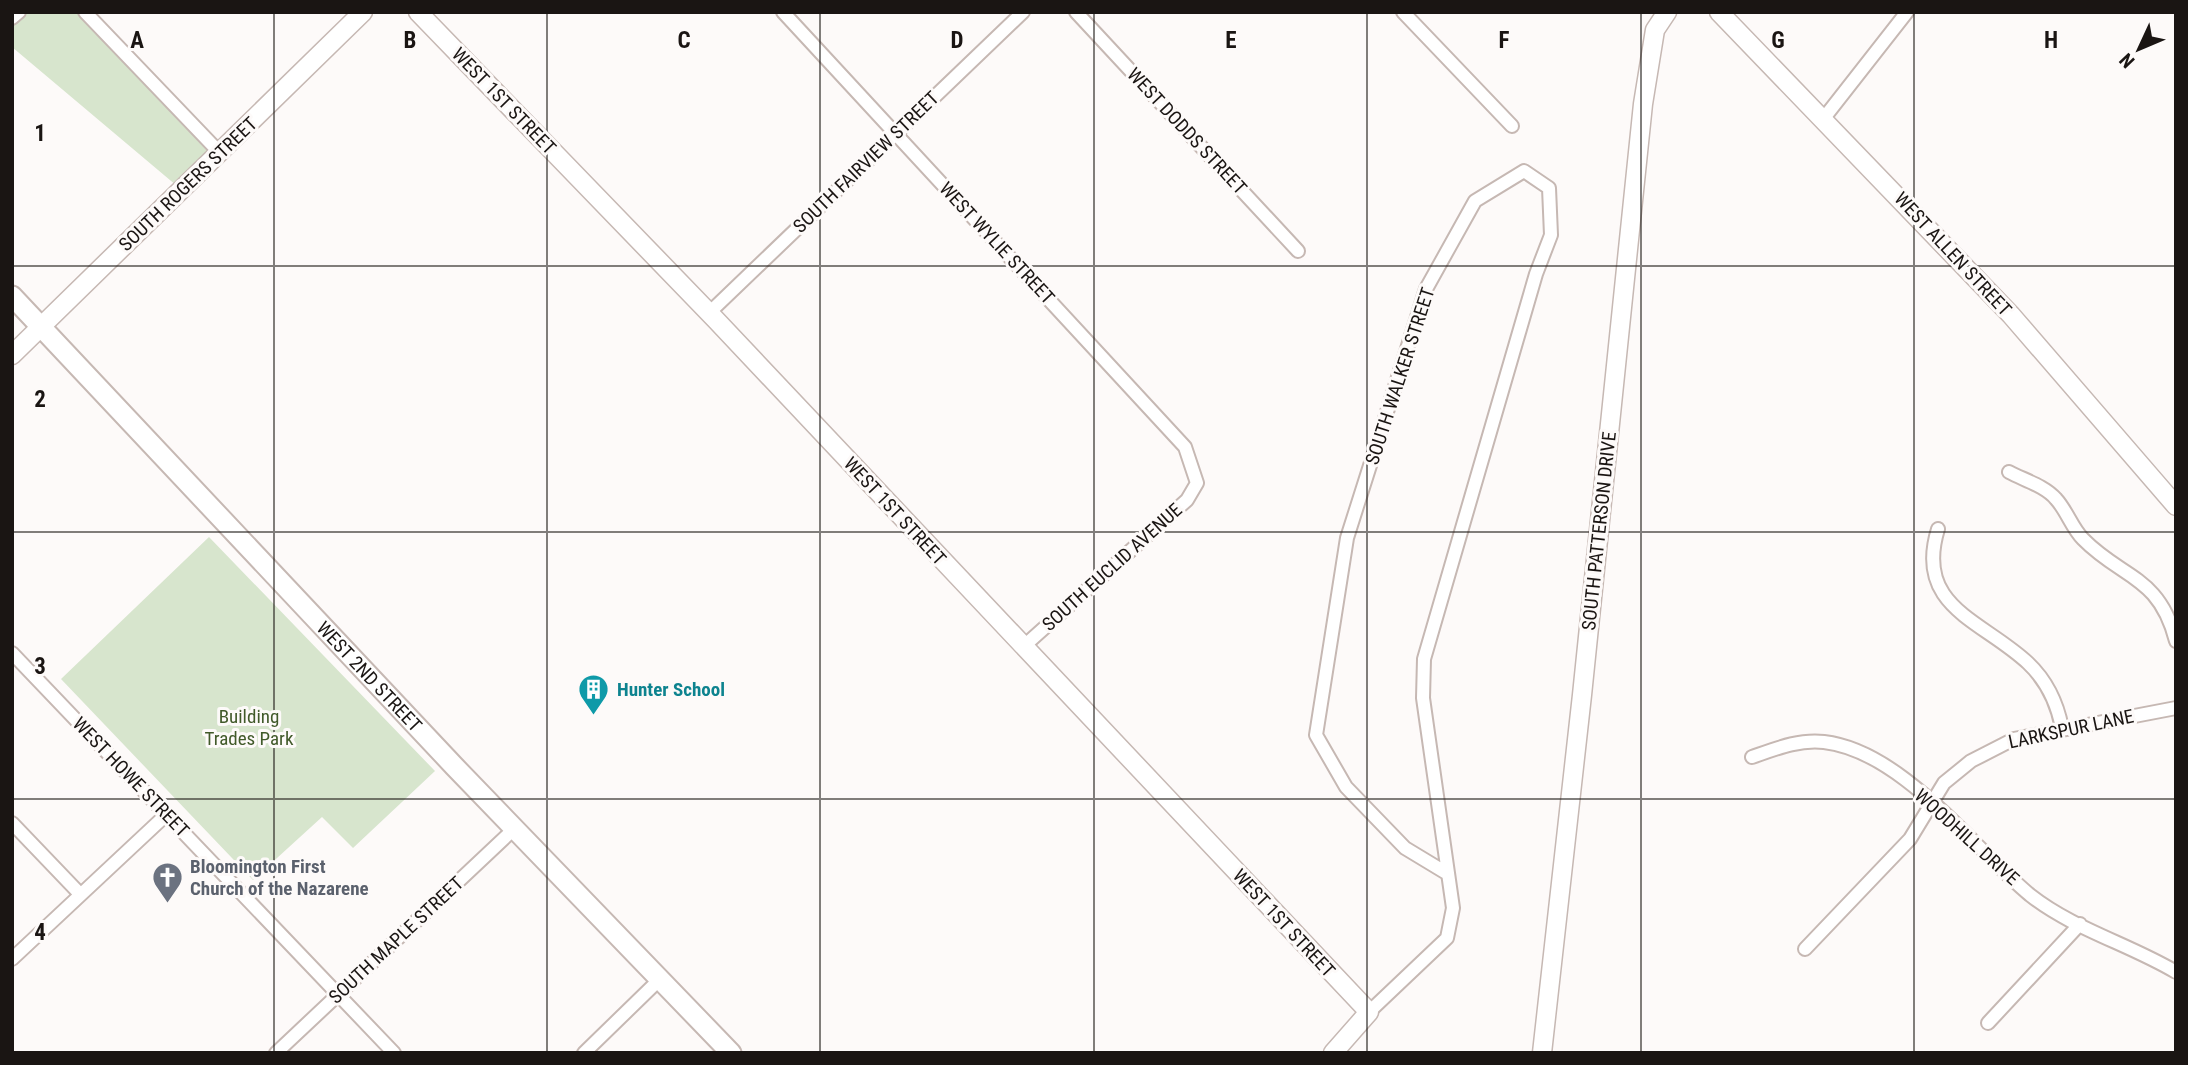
<svg xmlns="http://www.w3.org/2000/svg" width="2188" height="1065" viewBox="0 0 2188 1065" font-family="'Roboto Condensed',sans-serif">
	<style>
		.green { fill: #d7e5cd }
		.lines { fill: none; stroke-linecap: round; stroke-linejoin: round }
		.street-casing { stroke: #c6b8b3; stroke-width: 16 }
		.secondary-casing { stroke: #c6b8b3; stroke-width: 21 }
		.primary-casing { stroke: #c6b8b3; stroke-width: 23 }
		.street { stroke: #fff; stroke-width: 12 }
		.secondary { stroke: #fff; stroke-width: 18 }
		.primary { stroke: #fff; stroke-width: 19 }
		.grid { fill: none; stroke: #1a1513; stroke-width: 2; stroke-opacity: 0.55 }
		.labels { text-anchor: middle; dominant-baseline: central; stroke-width: 6; stroke-linejoin: round; paint-order: stroke }
		.street-label { font-size: 19px; fill: #1a1513; stroke: #fdfaf9 }
		.culture-label { font-size: 19px; font-weight: bold; fill: #0d838f; stroke: #fdfaf9; text-anchor: start }
		.park-label { font-size: 19px; fill: #415a2a; stroke: #fdfaf9 }
		.worship-label { font-size: 19px; font-weight: bold; fill: #5b616d; stroke: #fdfaf9; text-anchor: start }
		.grid-label { font-size: 23px; text-anchor: middle; font-weight: bold; fill: #1a1513; stroke: #fdfaf9; stroke-width: 6; stroke-linejoin: round; paint-order: stroke }
	</style>
	<rect width="100%" height="100%" fill="#fdfaf9"/>
	<path class="green" d="M12,12H86L216,149L177,186L12,47Z
		M209,537L435,771L353,848L322,817L253,880L61,679Z"/>
	<g class="lines">
		<defs>
			<path id="street" d="M85,12L219,152
				M783,12L1185,447L1197,483L1187,500L1023,647
				M1076,12L1298,251
				M1403,12L1512,126
				M12,18L19,12
				M1824,118L1907,12
				M709,313L1023,12
				M2009,472C2024,480 2045,486 2056,499C2067,511 2072,528 2083,539C2122,579 2159,575 2176,641
				M1938,529C1914,607 1982,620 2028,663C2047,681 2057,702 2062,728
				M12,653L394,1053
				M1752,757C1775,749 1799,739 1824,742C1902,751 1972,847 2030,895C2073,929 2129,944 2176,972
				M12,823L80,894
				M1805,949L1910,839L1944,783L1971,761L2014,739L2176,708
				M12,959L167,814
				M1369,1012L1447,938L1453,908L1423,698L1424,659L1536,274L1551,235L1549,188L1524,171L1475,201L1426,289L1347,538L1316,735L1346,787L1405,848L1448,874
				M1988,1023L2080,924
				M276,1053L515,828
				M584,1053L660,979"/>
			<path id="secondary" d="M418,12L716,320L1369,1012L1333,1053
				M1719,12L2011,315L2176,506
				M12,355L363,12
				M1542,1053L1582,695L1643,104L1655,30L1667,12"/>
			<g id="primary">
				<path id="s1" d="M12,296L454,766L731,1053"/>
			</g>
		</defs>
		<use href="#street" class="street-casing"/>
		<use href="#secondary" class="secondary-casing"/>
		<use href="#primary" class="primary-casing"/>
		<use href="#street" class="street"/>
		<use href="#secondary" class="secondary"/>
		<use href="#primary" class="primary"/>
	</g>
	<path class="grid" d="M274,12V1053M547,12V1053M820,12V1053M1094,12V1053M1367,12V1053M1641,12V1053M1914,12V1053M12,266H2176M12,532H2176M12,799H2176"/>
	<defs>
		<symbol id="building-pin" viewBox="-11 -11 22 30"><path d="M0 17L-7.5 6A9.5 9.5 0 1 1 7.5 6Z" fill="#0f9aa8" stroke="#fdfaf9"/><path d="M-4-6H4V6H1V3H-1V6H-4ZM-2.5-4.3h1.7v1.8h-1.7ZM.8-4.3h1.7v1.8H.8ZM-2.5-1h1.7V.8h-1.7ZM.8-1h1.7V.8H.8Z" fill="#fff"/></symbol>
		<symbol id="church-pin" viewBox="-11 -11 22 30"><path d="M0 17L-7.5 6A9.5 9.5 0 1 1 7.5 6Z" fill="#6b7280" stroke="#fdfaf9"/><path d="M-1.2-6h2.4v3.5h3.3v2.4h-3.3V6h-2.4V-.1h-3.3v-2.4h3.3Z" fill="#fff"/></symbol>
	</defs>
	<g fill-rule="evenodd">
		<use href="#building-pin" x="576" y="672" width="35" height="47"/>
		<use href="#church-pin" x="150" y="860" width="35" height="47"/>
	</g>
	<g class="labels">
		<g class="street-label">
			<text transform="translate(504 101) rotate(46)">WEST 1ST STREET</text>
			<text transform="translate(1187 131) rotate(47)">WEST DODDS STREET</text>
			<text transform="translate(866 162) rotate(-44)">SOUTH FAIRVIEW STREET</text>
			<text transform="translate(188 184) rotate(-44)">SOUTH ROGERS STREET</text>
			<text transform="translate(997 243) rotate(47)">WEST WYLIE STREET</text>
			<text transform="translate(1953 254) rotate(47)">WEST ALLEN STREET</text>
			<text transform="translate(1400 376) rotate(-72)">SOUTH WALKER STREET</text>
			<text transform="translate(895 511) rotate(47)">WEST 1ST STREET</text>
			<text transform="translate(1599 531) rotate(-84)">SOUTH PATTERSON DRIVE</text>
			<text transform="translate(1112 567) rotate(-42)">SOUTH EUCLID AVENUE</text>
			<text stroke="none"><textPath href="#s1" startOffset="522">WEST 2ND STREET</textPath></text>
			<text transform="translate(2071 729) rotate(-12)">LARKSPUR LANE</text>
			<text transform="translate(131 777) rotate(46)">WEST HOWE STREET</text>
			<text transform="translate(1967 837) rotate(42)">WOODHILL DRIVE</text>
			<text transform="translate(1284 923) rotate(47)">WEST 1ST STREET</text>
			<text transform="translate(396 940) rotate(-43)">SOUTH MAPLE STREET</text>
		</g>
		<g class="culture-label">
			<text x="617" y="689">Hunter School</text>
		</g>
		<g class="park-label">
			<text x="249" y="716">Building<tspan x="249" dy="22">Trades Park</tspan></text>
		</g>
		<g class="worship-label">
			<text x="190" y="866">Bloomington First<tspan x="190" dy="22">Church of the Nazarene</tspan></text>
		</g>
	</g>
	<g class="grid-label">
		<text x="137" y="48">A</text>
		<text x="410" y="48">B</text>
		<text x="684" y="48">C</text>
		<text x="957" y="48">D</text>
		<text x="1231" y="48">E</text>
		<text x="1504" y="48">F</text>
		<text x="1778" y="48">G</text>
		<text x="2051" y="48">H</text>
		<text x="40" y="141">1</text>
		<text x="40" y="407">2</text>
		<text x="40" y="674">3</text>
		<text x="40" y="940">4</text>
	</g>
	<rect width="2188" height="1065" fill="none" stroke="#1a1513" stroke-width="28"/>
	<g transform="translate(2139 49) rotate(226)" stroke="#fdfaf9" stroke-width="5" paint-order="stroke">
	<path d="M0-5L12 26L0 18L-12 26Z" fill="#1a1513"/>
	<text y="-10" font-size="19" font-weight="bold" text-anchor="middle" fill="#1a1513">N</text>
	</g>
</svg>
